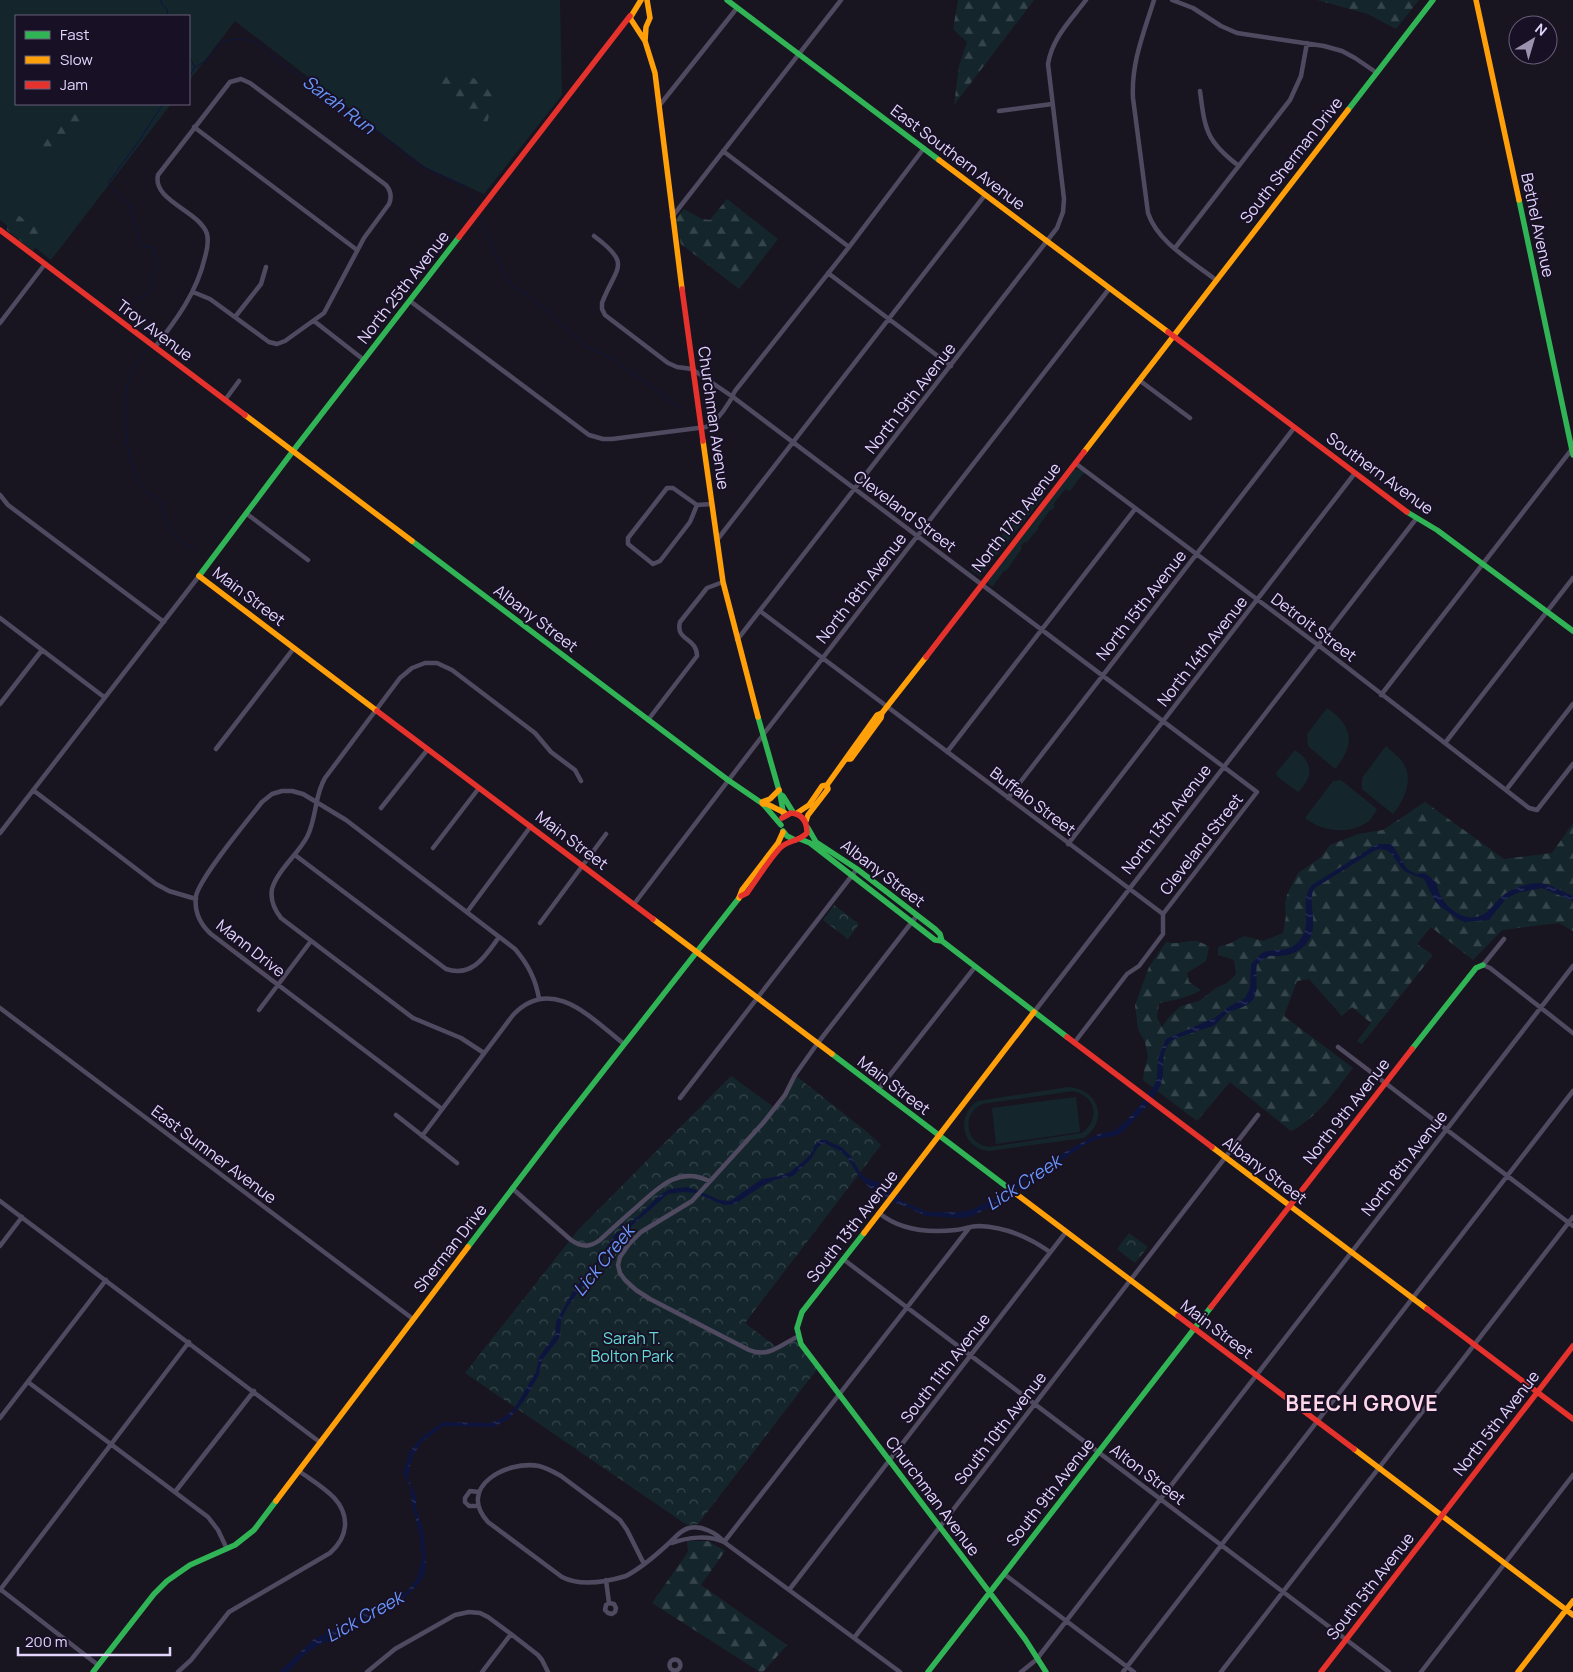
<svg xmlns="http://www.w3.org/2000/svg" width="1573" height="1672" viewBox="0 0 1573 1672" font-family="Manrope,sans-serif">
	<style>
		.grass { fill: #14262c; fill-rule: evenodd }
		.forest { fill: url(#forest-firs) }
		.park { fill: url(#park-crowns) }
		.water { fill: url(#water-ripples) }
		.lines { fill: none; stroke-linecap: round; stroke-linejoin: round }
		.stream { stroke: #0d143e; stroke-width: 1 }
		.street { stroke: #504a61; stroke-width: 4.5 }
		.fast { stroke: #30b455; stroke-width: 5.5 }
		.slow { stroke: #ff9f0a; stroke-width: 5.5 }
		.jam { stroke: #e5322d; stroke-width: 5.5 }
		.labels { text-anchor: middle; dominant-baseline: central; stroke-width: 4; stroke-linejoin: round; paint-order: stroke }
		.street-label { font-size: 16px; fill: #e3d5fd; stroke: #181025 }
		.park-label { font-size: 16px; fill: #63dbd7; stroke: #181025 }
		.water-label { font-size: 18px; font-style: italic; fill: #6795f9; stroke: #181025 }
		.district-label { font-size: 21px; font-weight: bold; letter-spacing: 1px; fill: #fdd7e7; stroke: #181025 }
	</style>
	<defs>
		<pattern id="forest-firs" width="22" height="20" patternUnits="userSpaceOnUse" patternTransform="scale(1.25)"><rect width="22" height="20" fill="#14262c"/><path d="M5 1l3.5 6h-7zM16 11l3.5 6h-7z" fill="#36454c"/></pattern>
		<pattern id="park-crowns" width="20" height="18" patternUnits="userSpaceOnUse" patternTransform="scale(1.25)"><rect width="20" height="18" fill="#14262c"/><path d="M2 6a3 3 0 1 1 6 0M12 15a3 3 0 1 1 6 0" fill="none" stroke="#36454c"/></pattern>
		<pattern id="water-ripples" width="26" height="14" patternUnits="userSpaceOnUse" patternTransform="scale(1.25)"><rect width="26" height="14" fill="#0d143e"/><path d="M2 4q2-2 4 0t4 0M15 11q2-2 4 0t4 0" fill="none" stroke="#30355b"/></pattern>
	</defs>
	<rect width="100%" height="100%" fill="#191520"/>
	<path class="grass" d="M0,0H560L562,95L484,194L425,167L235,21L189,81V16H16V104H171L51,260L0,220Z
		M1074,469L1082,470L1085,473L1082,475L1070,491L1065,489L1053,505L1055,506L1052,510H1050L1038,527V529L1026,543L1024,542L1021,546L1022,548L1007,570L1004,571L992,587L988,583V580Z
		M1037,490L1044,496L980,576L971,570L974,567H977L982,561L983,562L985,557Z
		M1327,708C1354,726 1355,745 1335,769L1308,746L1307,734Z
		M1386,746C1391,751 1397,755 1401,760C1415,777 1405,799 1393,814L1362,789V778Z
		M1295,750C1314,762 1313,778 1298,792L1278,777L1276,773Z
		M1341,780L1377,809C1375,812 1373,816 1371,819C1353,836 1322,832 1305,818L1333,781Z
		M1069,1087C1099,1090 1109,1120 1084,1138L989,1151C962,1149 955,1115 978,1101ZM1073,1091C1097,1096 1100,1120 1082,1133L990,1147C966,1145 960,1115 982,1104Z
		M1076,1097L1080,1132L996,1144L992,1108Z"/>
	<path class="forest" d="M958,0H1034L954,105L959,66L967,42L953,29Z
		M1317,0H1419L1396,29L1368,14Z
		M439,69C460,72 483,77 493,97L487,124L481,126C466,116 454,104 438,94L441,85Z
		M72,111H80L82,124L77,133L70,135L57,158H50L43,155V142Z
		M727,199L778,239L739,289L681,244L675,220L684,209L702,219L710,220Z
		M14,212L43,233L33,251L7,230V215Z
		M1425,802L1504,859L1552,853L1573,823V931L1559,923L1502,930L1473,960L1431,927L1417,944L1433,955L1362,1044L1357,1041L1371,1023L1352,1007L1342,1016L1309,979L1297,981L1284,1016L1353,1068C1335,1091 1317,1118 1291,1131L1230,1082L1197,1121L1143,1080L1144,1071L1148,1057L1145,1042L1138,1029L1135,1005L1149,967L1166,942C1185,947 1190,934 1209,947L1206,961L1187,973L1189,982L1201,990C1187,998 1175,1000 1159,1003L1157,1018L1162,1027L1170,1016L1181,1006L1199,1001L1216,988L1227,983L1236,974L1234,960L1218,955V947L1231,943L1244,936L1263,941L1283,933L1286,916L1285,904L1287,895L1298,873L1320,858L1330,845L1358,834L1383,830Z
		M687,1541H708L725,1551L701,1585L787,1645L763,1672H760L652,1603L688,1552Z"/>
	<path class="park" d="M834,905L859,924L848,939L823,920Z
		M795,1075L867,1132L881,1145L745,1323L778,1348L797,1337L818,1368L698,1524L687,1525L465,1373L578,1230L731,1076L775,1108Z
		M1129,1233L1148,1247L1135,1263L1117,1249Z"/>
	<path class="water" d="M1377,844H1389L1393,846L1407,869L1416,874L1425,873L1437,883C1438,903 1464,926 1484,914C1489,911 1494,904 1498,900C1508,889 1525,883 1540,883C1551,884 1563,892 1573,896V901L1542,888L1517,893L1506,899L1489,920L1465,922L1458,919L1441,907L1435,901L1424,879C1418,876 1411,875 1405,871C1395,863 1391,843 1374,851L1315,888C1305,900 1322,926 1306,944C1300,952 1288,956 1278,956C1274,956 1270,955 1267,957C1263,959 1260,962 1257,964C1255,975 1259,988 1254,998C1248,1008 1236,1008 1228,1013C1222,1016 1217,1026 1210,1027C1206,1028 1173,1039 1171,1041C1160,1053 1165,1067 1162,1081C1158,1097 1134,1120 1123,1132L1115,1136L1097,1139L1083,1146L1051,1168L1026,1181L1009,1198L970,1217L960,1218L926,1216L907,1207L879,1197L859,1177L847,1157L840,1151L824,1143L818,1147L811,1159L793,1176L774,1180L762,1186L735,1204L724,1205L695,1193L683,1192L668,1194L620,1236L568,1306L561,1320L560,1334L558,1340L542,1360L539,1375L524,1401L509,1419L493,1427L443,1426L422,1442L414,1454L410,1465L408,1478L416,1496V1508L423,1529L426,1561L425,1573L421,1581L404,1599L395,1605L376,1610L363,1621L347,1629L337,1637L317,1646L304,1655L288,1672H279L314,1639L358,1618L375,1604L388,1602L398,1598L406,1592L417,1579L422,1559L419,1532L412,1504L410,1487L403,1473L410,1451L415,1445L423,1436L443,1422L490,1423L503,1418L514,1409L536,1372L539,1357L555,1335L556,1322L573,1291L595,1264L616,1233L636,1218L661,1194L670,1189L687,1187L694,1189L720,1200L730,1201L762,1179L780,1176L790,1172L806,1159L813,1151L814,1146L820,1140H826L841,1147L850,1155L861,1174L868,1179L888,1185L898,1195L901,1200L906,1203L928,1212H960L971,1210L995,1198L1023,1176L1072,1148L1096,1135L1115,1130L1125,1122L1141,1104L1155,1084L1157,1077L1158,1058L1166,1039L1216,1017L1230,1006L1245,998L1250,988L1251,964C1254,961 1258,956 1262,953C1276,947 1290,955 1301,938C1313,920 1298,902 1312,885Z"/>
	<g class="lines">
		<path class="stream" d="M161,0L162,5L167,9L168,16
			M189,57L195,67L189,77
			M195,67L206,61L223,41L237,39L247,40L257,43L288,68L313,83L348,111L363,120L420,165L464,186L472,196L476,208
			M480,218L504,273L513,287L528,295L549,312L561,325L586,346L613,359L682,409
			M149,337V334C137,326 120,315 136,300C141,295 137,302 143,297C147,295 151,289 153,285L152,278L156,270L157,263L153,248L143,245L140,242L129,204L116,192L108,183L136,145L163,104
			M149,348C143,351 144,356 140,360C115,383 125,456 140,485C145,494 158,495 162,505C164,508 164,513 164,516C168,532 180,542 194,549"/>
		<path class="street" d="M1154,0C1144,32 1131,63 1133,98L1148,213C1158,243 1192,261 1216,280
			M1172,0L1193,8L1221,26L1237,33L1324,46L1342,51L1355,58L1377,73
			M1200,91C1205,130 1206,141 1239,166
			M659,106L737,8
			M999,111L1052,104
			M194,127L357,250
			M723,151L849,247
			M672,217L841,0
			M594,236C633,265 616,266 602,303V309L605,315L668,363L677,367L692,369L733,397L1257,792L1163,914
			M1175,248L1290,100L1301,76L1307,43
			M828,273L951,366
			M410,301L589,435L603,439H612L706,427C718,421 730,403 735,391L849,247L924,148
			M235,317L261,284L266,267
			M314,321L364,360
			M0,323L45,264
			M155,347C177,319 197,292 205,257C207,250 209,242 207,234C200,211 152,201 158,175L230,82L241,79L250,83L386,185C391,191 392,197 389,204L364,238L324,313L285,341L277,344L269,342L210,299L193,292
			M1139,380L1190,418
			M225,400L239,381
			M1075,463L1322,648L1529,808L1537,810L1573,764
			M0,495L8,505L164,622
			M697,505L690,522L660,561L653,564L628,544V538L667,488H673L697,505L712,504
			M247,514L308,560
			M717,540L985,195
			M760,611L1163,914
			M0,618L104,697
			M737,640L1057,228L1063,212L1064,199L1048,64C1052,38 1071,20 1086,0
			M1381,695L1572,449
			M0,704L42,650
			M648,720L697,656C697,637 675,641 680,622L707,588L723,582
			M1445,743L1573,578
			M216,749L294,648
			M947,752L1135,509
			M33,790L156,884L169,891L196,899
			M1506,790L1573,704
			M1008,798L1294,428
			M381,808L428,749
			M0,833L199,576
			M1068,844L1355,473
			M433,848L479,788
			M295,855L446,969C473,978 486,955 499,937
			M634,904L763,735L1109,289
			M467,912L531,826
			M540,923L606,834
			M1504,939L1483,965L1490,968L1573,1033
			M0,1008L413,1319
			M259,1010L311,941
			M1034,1012L1416,519
			M1074,1043L1127,974L1139,966L1163,934V914
			M1338,1047L1573,1226
			M484,1053L461,1038L413,1018L281,918C274,909 270,900 272,889C277,871 298,854 307,837C317,818 314,796 325,778L400,678L412,668L425,663H437L452,670L535,733L551,752L575,770L581,781
			M878,1090L975,967
			M680,1098L857,869
			M442,1109L211,934C200,924 194,911 196,896C200,877 248,820 262,802L272,794L282,791H292L303,794L346,820L515,949C528,964 536,979 539,999
			M396,1115L457,1163
			M422,1136L513,1015C552,974 592,1019 624,1044
			M513,1189L571,1240C581,1247 589,1248 600,1240C612,1229 625,1217 638,1206C659,1187 679,1166 709,1181
			M0,1201L321,1443
			M879,1213C901,1231 929,1233 956,1230C964,1229 971,1226 979,1226C1006,1227 1029,1237 1050,1252
			M0,1246L22,1217
			M843,1259L1389,1672
			M797,1337C780,1345 769,1358 749,1350L650,1299L636,1290L625,1280L620,1273L618,1265L620,1257L629,1244L641,1232L692,1201L763,1123L785,1095L795,1075L817,1044L915,918
			M28,1382L208,1517L218,1530L227,1549
			M0,1418L106,1280
			M175,1492L254,1391
			M478,1506H469L465,1502V1498L470,1491L479,1492
			M724,1542L969,1228
			M672,1543C688,1537 709,1535 724,1542L900,1672
			M644,1564L627,1530L620,1520L561,1476C554,1472 547,1468 539,1466C507,1460 456,1487 488,1522L562,1577C581,1587 606,1582 626,1576C641,1568 655,1556 667,1545C674,1539 680,1530 689,1528C701,1525 717,1533 724,1542
			M1004,1574L1134,1672
			M606,1580L609,1603L606,1605L605,1610L608,1613L612,1614L615,1612L616,1608L614,1604L609,1603
			M0,1589L98,1665
			M0,1590L189,1342
			M789,1590L1066,1232
			M854,1638L1258,1115
			M669.5 1665a5.5 5.5 0 1 1 11 0a5.5 5.5 0 1 1-11 0Z
			M178,1672L191,1660L229,1612L330,1553C338,1546 344,1537 345,1526C347,1499 318,1485 299,1471
			M367,1672L395,1649L455,1615L469,1612L480,1613L488,1617L511,1634L538,1655L542,1660L548,1672
			M482,1672L511,1634
			M1021,1672L1036,1660L1573,966
			M1123,1672L1573,1091
			M1221,1672L1573,1217
			M1421,1672L1573,1475"/>
		<path class="fast" d="M727,0L939,160
			M1348,110L1433,0
			M1519,200L1573,455
			M1407,512L1437,530L1573,631
			M412,541L728,780L763,804L781,825
			M199,576L293,451L459,237
			M758,717L780,794L784,816
			M780,794L783,796L793,812
			M808,828L816,842L857,869L935,929L940,934L942,941
			M783,831L787,836L795,840
			M800,839L810,843L935,940L942,941L1067,1037
			M1412,1049L1476,968L1483,965
			M832,1054L1011,1190
			M864,1233L802,1312L797,1328L801,1344L1025,1639L1046,1672
			M468,1247L557,1130L739,898
			M93,1672L154,1594L167,1581L190,1565L235,1545L254,1530L276,1501
			M928,1672L1211,1307"/>
		<path class="slow" d="M641,0L630,18L645,41L655,73L682,289
			M1476,0L1519,200
			M645,41L646,27L650,18L647,0
			M939,160L1168,332
			M245,415L412,541
			M703,441L723,582L758,717
			M1084,452L1348,110
			M199,576L377,711
			M846,759H851L881,718L882,713
			M762,802L770,799L779,790
			M763,804H767L785,813
			M797,813L809,805L822,786L827,785L877,715L882,713L926,657
			M806,821L808,815L828,789L827,785
			M739,898L742,890L778,843L783,832
			M653,919L832,1054
			M1212,1147L1427,1309
			M1011,1190L1178,1316
			M864,1233L1034,1012
			M1354,1449L1573,1615
			M276,1501L468,1247
			M1518,1672L1573,1601"/>
		<path class="jam" d="M0,230L245,415
			M459,237L630,16
			M682,289L703,441
			M1168,332L1407,512
			M926,657L1084,452
			M377,711L653,919
			M741,896L747,893C758,878 768,861 780,848C788,840 798,842 807,833C807,822 803,814 791,813L782,818
			M1067,1037L1212,1147
			M1211,1307L1412,1049
			M1427,1309L1573,1419
			M1178,1316L1354,1449
			M1321,1672L1573,1346"/>
	</g>
	<g class="labels">
		<g class="street-label">
			<text transform="translate(958 157) rotate(37)">East Southern Avenue</text>
			<text transform="translate(1291 160) rotate(-52)">South Sherman Drive</text>
			<text transform="translate(1538 225) rotate(78)">Bethel Avenue</text>
			<text transform="translate(403 287) rotate(-52)">North 25th Avenue</text>
			<text transform="translate(155 330) rotate(37)">Troy Avenue</text>
			<text transform="translate(910 398) rotate(-52)">North 19th Avenue</text>
			<text transform="translate(714 418) rotate(82)">Churchman Avenue</text>
			<text transform="translate(1380 473) rotate(36)">Southern Avenue</text>
			<text transform="translate(905 511) rotate(37)">Cleveland Street</text>
			<text transform="translate(1016 517) rotate(-52)">North 17th Avenue</text>
			<text transform="translate(861 588) rotate(-52)">North 18th Avenue</text>
			<text transform="translate(249 596) rotate(37)">Main Street</text>
			<text transform="translate(1141 605) rotate(-52)">North 15th Avenue</text>
			<text transform="translate(536 618) rotate(37)">Albany Street</text>
			<text transform="translate(1314 627) rotate(37)">Detroit Street</text>
			<text transform="translate(1202 651) rotate(-52)">North 14th Avenue</text>
			<text transform="translate(1033 801) rotate(37)">Buffalo Street</text>
			<text transform="translate(1166 819) rotate(-52)">North 13th Avenue</text>
			<text transform="translate(572 840) rotate(37)">Main Street</text>
			<text transform="translate(1201 844) rotate(-52)">Cleveland Street</text>
			<text transform="translate(883 873) rotate(37)">Albany Street</text>
			<text transform="translate(251 948) rotate(38)">Mann Drive</text>
			<text transform="translate(894 1085) rotate(37)">Main Street</text>
			<text transform="translate(1346 1111) rotate(-52)">North 9th Avenue</text>
			<text transform="translate(214 1154) rotate(37)">East Sumner Avenue</text>
			<text transform="translate(1404 1163) rotate(-52)">North 8th Avenue</text>
			<text transform="translate(1265 1170) rotate(37)">Albany Street</text>
			<text transform="translate(852 1226) rotate(-52)">South 13th Avenue</text>
			<text transform="translate(450 1248) rotate(-52)">Sherman Drive</text>
			<text transform="translate(1217 1329) rotate(37)">Main Street</text>
			<text transform="translate(945 1368) rotate(-52)">South 11th Avenue</text>
			<text transform="translate(1496 1423) rotate(-52)">North 5th Avenue</text>
			<text transform="translate(1000 1428) rotate(-52)">South 10th Avenue</text>
			<text transform="translate(1148 1474) rotate(37)">Alton Street</text>
			<text transform="translate(1050 1492) rotate(-52)">South 9th Avenue</text>
			<text transform="translate(933 1496) rotate(53)">Churchman Avenue</text>
			<text transform="translate(1370 1586) rotate(-52)">South 5th Avenue</text>
		</g>
		<g class="park-label">
			<text x="632" y="1338">Sarah T.<tspan x="632" dy="18">Bolton Park</tspan></text>
		</g>
		<g class="water-label">
			<text transform="translate(339 104) rotate(37)">Sarah Run</text>
			<text transform="translate(1023 1182) rotate(-33)">Lick Creek</text>
			<text transform="translate(603 1260) rotate(-51)">Lick Creek</text>
			<text transform="translate(364 1616) rotate(-29)">Lick Creek</text>
		</g>
		<g class="district-label">
			<text x="1362" y="1403">BEECH GROVE</text>
		</g>
	</g>
	<rect x="15" y="15" width="175" height="90" fill="#181025" stroke="#695f7b"/>
	<rect x="25" y="31" width="25" height="8" fill="#30b455" stroke="#695f7b"/>
	<text x="60" y="40" font-size="15" fill="#e3d5fd">Fast</text>
	<rect x="25" y="56" width="25" height="8" fill="#ff9f0a" stroke="#695f7b"/>
	<text x="60" y="65" font-size="15" fill="#e3d5fd">Slow</text>
	<rect x="25" y="81" width="25" height="8" fill="#e5322d" stroke="#695f7b"/>
	<text x="60" y="90" font-size="15" fill="#e3d5fd">Jam</text>
	<g transform="translate(1533 40) rotate(38)"><circle r="24" fill="#181025" stroke="#695f7b"/>
	<path d="M0-4L9 19L0 12L-9 19Z" fill="#9c92b0"/>
	<text y="-8" font-size="14" font-weight="bold" text-anchor="middle" fill="#e3d5fd">N</text>
	</g>
	<path d="M18 1647v8h152v-8" fill="none" stroke="#e3d5fd" stroke-width="2.5"/>
	<text x="25" y="1647" font-size="15" fill="#e3d5fd" stroke="#181025" stroke-width="4" paint-order="stroke">200 m</text>
</svg>
